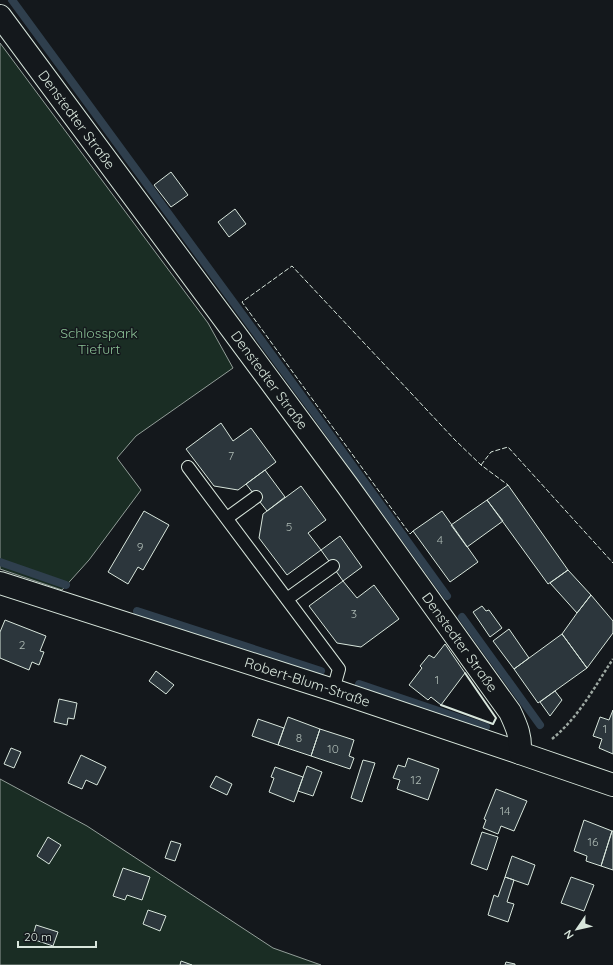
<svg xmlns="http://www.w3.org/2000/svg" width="613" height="965" viewBox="0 0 613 965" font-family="Quicksand,sans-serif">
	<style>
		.green { fill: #1a2d24; stroke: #939e99 }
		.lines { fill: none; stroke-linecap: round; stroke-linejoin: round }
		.stream { stroke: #2f3f4d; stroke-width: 8 }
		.building { fill: #2c363c; stroke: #d8e6dc }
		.lane-casing { stroke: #d8e6dc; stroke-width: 14 }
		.street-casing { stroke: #d8e6dc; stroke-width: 24 }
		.secondary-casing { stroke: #d8e6dc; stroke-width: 24 }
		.path { stroke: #9da8a2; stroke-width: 2.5; stroke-dasharray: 3 2; stroke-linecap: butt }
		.lane { stroke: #14181c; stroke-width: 12 }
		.street { stroke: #14181c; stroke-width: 22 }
		.secondary { stroke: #14181c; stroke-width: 22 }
		.fence { stroke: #d8e6dc; stroke-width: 1; stroke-dasharray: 5 2; stroke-linecap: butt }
		.wall { stroke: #d8e6dc; stroke-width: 2 }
		.labels { text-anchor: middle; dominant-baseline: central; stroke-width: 3; stroke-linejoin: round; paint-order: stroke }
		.number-label { font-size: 12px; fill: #adbab4 }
		.street-label { font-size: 14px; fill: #d8e6dc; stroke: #14181c }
		.park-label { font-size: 14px; fill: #8ac095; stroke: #14181c }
	</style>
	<rect width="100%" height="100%" fill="#14181c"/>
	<path class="green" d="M0,43L208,323L233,368L136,436L117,458L141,490L89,560L62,590L0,569Z
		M0,779L87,826L273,948L321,965H0Z"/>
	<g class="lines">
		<path class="stream" d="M12,0L316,415L447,596
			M0,562L66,585
			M137,611L321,671
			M462,617L540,725
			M359,684L486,727"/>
	</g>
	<path class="building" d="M171,172L188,195L171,207L154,185Z
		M235,209L246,224L229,237L218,222Z
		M221,423L233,441L251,428L276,462L238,490L214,486L186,449Z
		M265,470L285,497L267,511L246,484Z
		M508,485L568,570L548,584L487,500Z
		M301,486L326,520L308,533L321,550L287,575L259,538L263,514Z
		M487,500L503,521L467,547L451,525Z
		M144,511L169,525L143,570L138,567L128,584L108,572Z
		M442,511L478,562L450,582L413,531Z
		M340,536L362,567L343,581L321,550Z
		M568,570L591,595L577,613L550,583Z
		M343,581L357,598L374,585L399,619L361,647L337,643L309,606Z
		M591,595L613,621V633L587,668L562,634L577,613Z
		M482,606L486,611L489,610L502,628L490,637L473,612Z
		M5,620L46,636L40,651L44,652L39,665L32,662L29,670L0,658V632Z
		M509,629L529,658L514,669L493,641Z
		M562,634L587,668L538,703L514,669Z
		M445,644L465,673L441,705L431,697L428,700L409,685L422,668L420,666L429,655L434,658Z
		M156,671L174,685L166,694L149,681Z
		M555,691L562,700L550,716L540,702Z
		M59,699L77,703L74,719L68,718L67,725L54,722Z
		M613,710V754L599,748L602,739L593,736L600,717L609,720Z
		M288,717L320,729L311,756L278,745Z
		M258,719L284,728L278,745L252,736Z
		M320,729L354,740L349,756L354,758L350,769L311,756Z
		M11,748L21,752L14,768L4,764Z
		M81,755L106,767L97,785L86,780L82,789L68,783Z
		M408,758L439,769L428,800L397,789L400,780L393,778L398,765L405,767Z
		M363,760L375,763L362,802L351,798Z
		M307,766L322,772L313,796L298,791Z
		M275,767L303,777L294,802L269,792L274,778L271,777Z
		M216,776L232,784L227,795L210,787Z
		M496,789L527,801L514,831L501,826L498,834L483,828L486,820L484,819Z
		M584,820L612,831L601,866L586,861L587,856L574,851Z
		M612,831H613V870L601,866Z
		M482,832L498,837L487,870L471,864Z
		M48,837L61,845L49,864L37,856Z
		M171,841L181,844L175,861L165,858Z
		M512,856L535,865L528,885L505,877Z
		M123,868L150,877L142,900L127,895L125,900L113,896Z
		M505,877L514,880L507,902L514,904L508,922L488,915L494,895L498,897Z
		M571,877L594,885L584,911L561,903Z
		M148,910L166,916L160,931L143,924Z
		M36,925L58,932L53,946L32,939Z
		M181,961L192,965H180Z
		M506,962L515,964V965H505Z"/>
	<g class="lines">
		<defs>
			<path id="lane" d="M188,467L339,669L333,690
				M227,518L256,497
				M287,599L333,566"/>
			<g id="street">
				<path id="s1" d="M0,583L333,690L520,753"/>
			</g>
			<g id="secondary">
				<path id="s2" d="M0,16L347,485L510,712C517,727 521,736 520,753L613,785"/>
			</g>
		</defs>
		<use href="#lane" class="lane-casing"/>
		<use href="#street" class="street-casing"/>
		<use href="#secondary" class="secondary-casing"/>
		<path class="path" d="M552,739C579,717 595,686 613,659"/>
		<use href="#lane" class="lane"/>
		<use href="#street" class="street"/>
		<use href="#secondary" class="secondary"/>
		<path class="fence" d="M481,465L491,452L508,447L613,563
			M413,531L410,534L242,302L292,266L455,440L481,465L508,485"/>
		<path class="wall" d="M441,705L493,724L496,718L465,673"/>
	</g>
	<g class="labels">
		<g class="number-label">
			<text x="231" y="455">7</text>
			<text x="289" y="526">5</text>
			<text x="440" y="539">4</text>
			<text x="140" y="546">9</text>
			<text x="354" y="613">3</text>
			<text x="22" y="644">2</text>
			<text x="437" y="679">1</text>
			<text x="605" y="728">1</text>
			<text x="299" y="737">8</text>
			<text x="333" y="748">10</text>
			<text x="416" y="779">12</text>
			<text x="505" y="810">14</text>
			<text x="593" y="841">16</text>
		</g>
		<g class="street-label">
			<text stroke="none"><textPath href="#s2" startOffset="129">Denstedter Straße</textPath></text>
			<text stroke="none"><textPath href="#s2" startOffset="453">Denstedter Straße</textPath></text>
			<text stroke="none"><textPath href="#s2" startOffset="777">Denstedter Straße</textPath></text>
			<text stroke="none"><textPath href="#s1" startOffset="323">Robert-Blum-Straße</textPath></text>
		</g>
		<g class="park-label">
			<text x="99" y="333">Schlosspark<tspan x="99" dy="16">Tiefurt</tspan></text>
		</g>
	</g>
	<g transform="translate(577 929) rotate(236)" stroke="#14181c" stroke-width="3" paint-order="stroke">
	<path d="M0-3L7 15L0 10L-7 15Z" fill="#d8e6dc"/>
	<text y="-6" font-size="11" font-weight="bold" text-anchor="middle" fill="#d8e6dc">N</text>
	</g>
	<path d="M18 941v6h78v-6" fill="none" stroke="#d8e6dc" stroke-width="2"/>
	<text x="24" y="941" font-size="12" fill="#d8e6dc" stroke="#14181c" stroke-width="3" paint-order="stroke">20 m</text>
</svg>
